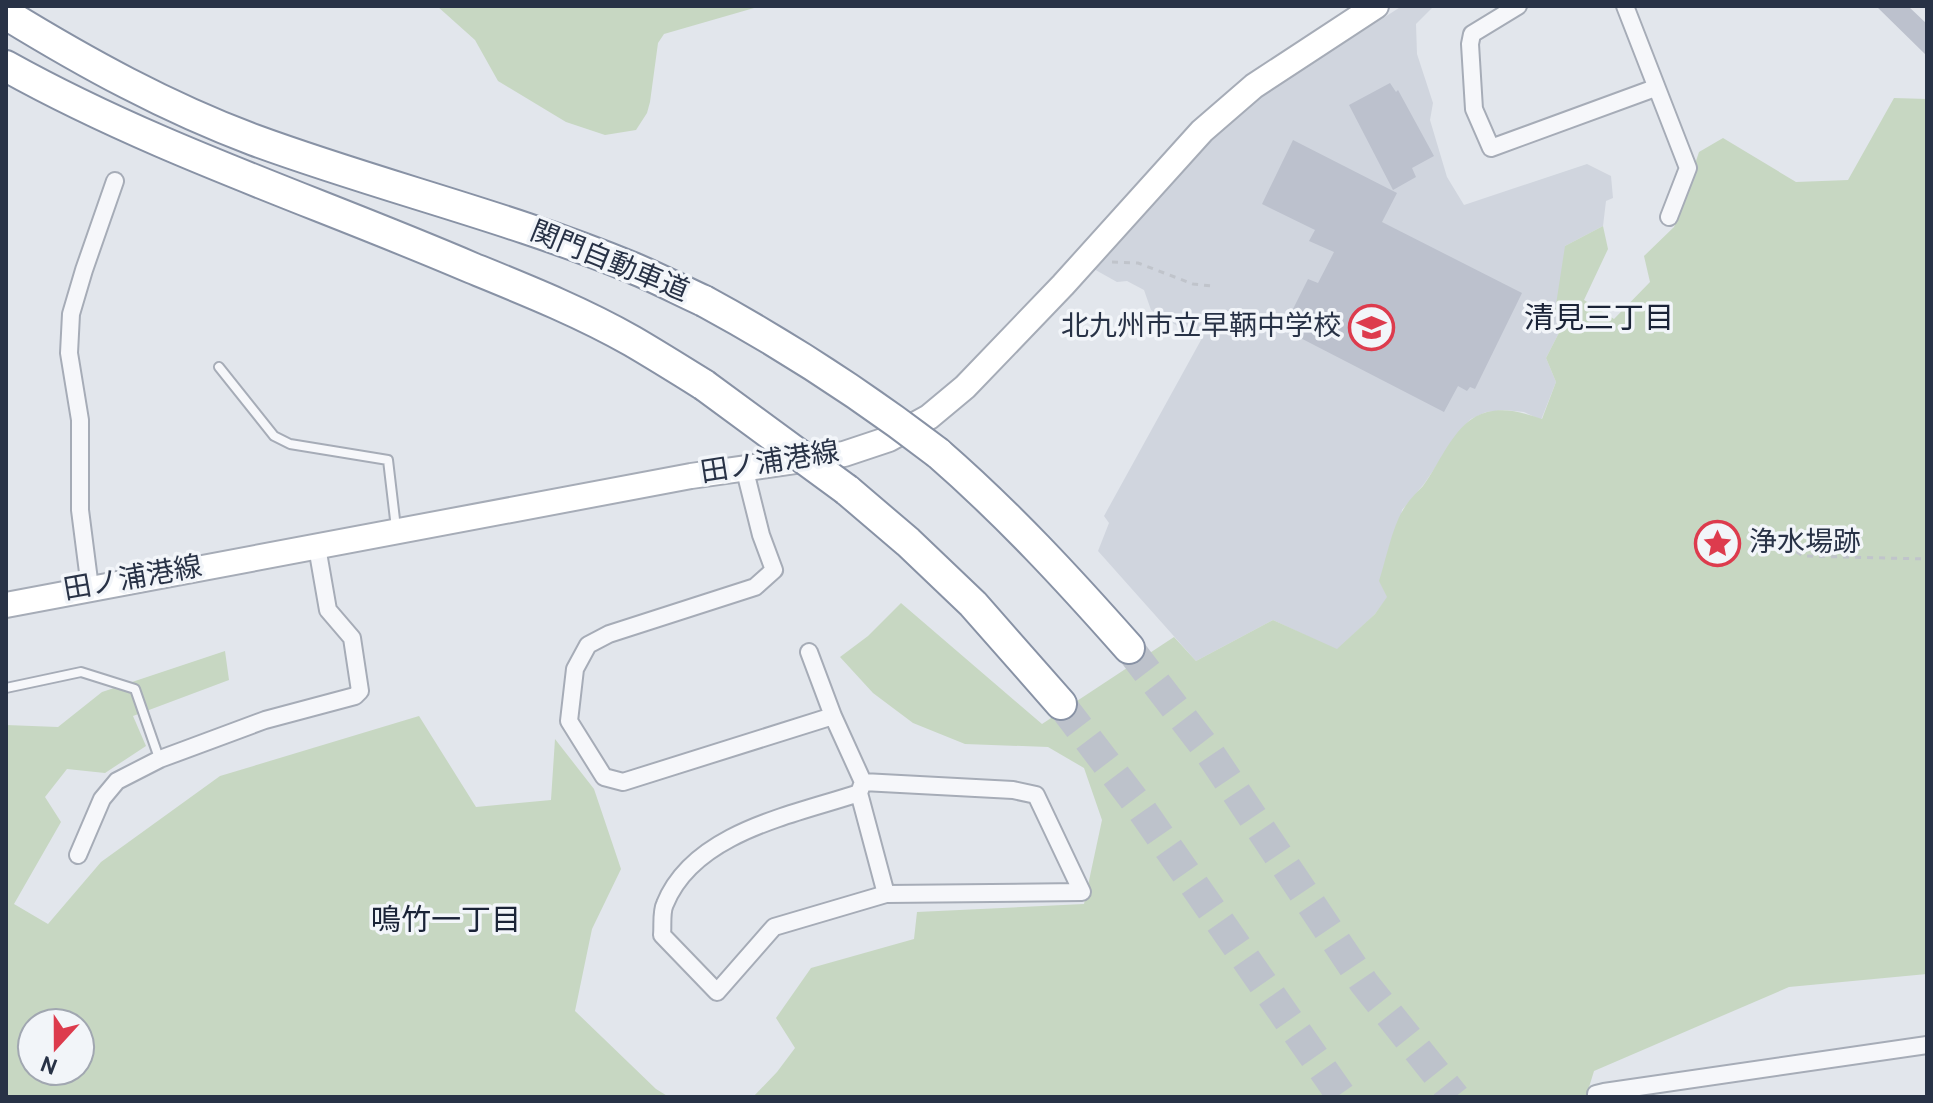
<svg xmlns="http://www.w3.org/2000/svg" width="1933" height="1103" viewBox="0 0 1933 1103" font-family="Overpass,'Noto Sans JP',sans-serif">
	<style>
		.built { fill: #d0d5de }
		.green { fill: #c7d7c2; fill-rule: evenodd }
		.building { fill: #bcc1cd }
		.lines { fill: none; stroke-linecap: round; stroke-linejoin: round }
		.highway-tunnel { stroke: #bdc2cb; stroke-width: 30; stroke-dasharray: 30 15; stroke-linecap: butt }
		.lane-casing { stroke: #a6acb7; stroke-width: 12 }
		.street-casing { stroke: #a6acb7; stroke-width: 20 }
		.secondary-casing { stroke: #a6acb7; stroke-width: 28 }
		.highway-casing { stroke: #8892a5; stroke-width: 34 }
		.path { stroke: #c0c4cb; stroke-width: 3; stroke-dasharray: 6 6; stroke-linecap: butt }
		.lane { stroke: #f6f7fa; stroke-width: 8 }
		.street { stroke: #f6f7fa; stroke-width: 16 }
		.secondary { stroke: #fff; stroke-width: 24 }
		.highway { stroke: #fff; stroke-width: 30 }
		.highway-bridge-casing { stroke: #8892a5; stroke-width: 34; stroke-linecap: butt }
		.highway-bridge { stroke: #fff; stroke-width: 30 }
		.labels { text-anchor: middle; dominant-baseline: central; stroke-width: 7; stroke-linejoin: round; paint-order: stroke }
		.street-label { font-size: 28px; fill: #283246; stroke: #f2f5f9 }
		.poi-label { font-size: 28px; fill: #283246; stroke: #f2f5f9; text-anchor: end }
		.neighbourhood-label { font-size: 30px; fill: #1a2337; stroke: #f2f5f9 }
	</style>
	<rect width="100%" height="100%" fill="#e2e6ec"/>
	<path class="built" d="M1402,6H1434L1416,24L1417,54L1433,103L1430,120L1447,177L1464,205L1587,164L1611,176L1613,198L1606,201L1603,226L1565,246L1567,317L1546,358L1556,382L1541,420L1524,412L1505,410L1486,412L1471,419L1462,428L1424,484L1402,510L1388,597L1375,614L1337,650L1273,620L1196,661L1098,551L1109,523L1104,516L1201,340L1151,310L1144,290L1127,281L1117,282L1092,268L1205,143L1246,106Z"/>
	<path class="green" d="M437,6H761L664,34L658,43L650,102L647,113L636,130L605,135L566,122L498,81L475,40Z
		M1894,98L1927,99V974L1789,987L1594,1071L1586,1097H753L777,1072L795,1048L776,1018L811,968L914,939L917,912L1084,904L1102,820L1084,768L1048,747L965,744L913,723L873,693L840,657L868,636L901,603L1042,724L1174,637L1196,661L1273,620L1337,649L1375,614L1387,597L1379,581C1386,560 1392,528 1403,510C1408,501 1416,493 1423,486C1441,462 1455,420 1487,412C1507,407 1523,413 1542,419L1556,382L1546,358L1567,317L1555,311L1565,246L1603,226L1608,249L1584,300L1614,319L1650,282L1644,256L1674,227L1699,152L1723,138L1796,182L1848,180Z
		M225,651L229,680L133,716L146,746L105,773L67,769L45,797L61,822L14,904L48,924L101,862L220,776L419,716L476,807L551,800L555,739L594,789L621,869L592,929L575,1011L656,1089L669,1097H6V725L58,727L102,692ZM32,1023H80V1071H32Z"/>
	<path class="building" d="M1876,6H1908L1927,24V56Z
		M1390,83L1396,92L1398,90L1434,156L1412,168L1416,177L1393,190L1349,105Z
		M1293,140L1397,193L1382,222L1522,293L1475,389L1470,387L1467,391L1458,386L1444,412L1283,329L1308,279L1318,283L1334,252L1309,241L1315,230L1262,204Z"/>
	<g class="lines">
		<path class="highway-tunnel" d="M1129,648L1209,752L1364,983L1455,1097
			M1061,704L1139,806L1342,1097"/>
		<defs>
			<path id="lane" d="M219,367L274,436L290,444L388,460L396,528
				M6,688L81,672L135,689L159,758"/>
			<path id="street" d="M1518,6L1472,34L1470,44L1474,109L1491,148L1655,88
				M1625,6L1688,168L1669,217
				M744,467L761,535L774,570L755,587L609,634L588,645L575,669L569,721L604,777L623,782L833,716
				M90,588L80,510V420L69,353L71,314L84,270L115,181
				M809,652L833,716L863,782L859,793L886,894
				M859,793C793,815 694,832 665,904C661,912 663,925 662,935L717,992L774,927L886,894L1082,892L1036,795L1013,790L863,782
				M78,855L102,799L117,781L160,759L265,720L355,696L360,691L352,638L328,610L317,547
				M1596,1097V1094L1604,1092L1927,1045"/>
			<path id="secondary" d="M6,605L691,476L844,454L889,439L929,417L965,387L1063,285L1202,131L1254,86L1376,6"/>
			<path id="highway" d="M6,14C86,63 166,107 254,140C379,186 510,217 633,268C657,278 680,290 704,301
				M6,66C155,149 316,201 472,268C526,290 581,312 632,341C656,355 680,370 704,385
				M938,453C1008,514 1068,579 1129,648
				M847,490L908,542L973,604L1061,704"/>
		</defs>
		<use href="#lane" class="lane-casing"/>
		<use href="#street" class="street-casing"/>
		<use href="#secondary" class="secondary-casing"/>
		<use href="#highway" class="highway-casing"/>
		<path class="path" d="M1112,262L1138,263L1193,284L1212,286
			M1776,539L1803,556L1927,559"/>
		<use href="#lane" class="lane"/>
		<use href="#street" class="street"/>
		<use href="#secondary" class="secondary"/>
		<use href="#highway" class="highway"/>
		<defs>
			<path id="highway-bridge" d="M704,301C787,346 864,396 938,453
				M704,385L847,490"/>
		</defs>
		<use href="#highway-bridge" class="highway-bridge-casing"/>
		<use href="#highway-bridge" class="highway-bridge"/>
	</g>
	<defs>
		<symbol id="school-ring" viewBox="-11 -11 22 22"><circle r="9.5" fill="#f2f5f9" stroke="#dd3b4d" stroke-width="1.5"/><path d="M0-5L7-2L0 1L-7-2ZM-4 1L0 2.5L4 1V4Q0 6-4 4Z" fill="#dd3b4d"/></symbol>
		<symbol id="sight-ring" viewBox="-11 -11 22 22"><circle r="9.5" fill="#f2f5f9" stroke="#dd3b4d" stroke-width="1.5"/><path d="M0-6L1.8-2.2L6-1.7L2.9 1.2L3.7 5.4L0 3.3L-3.7 5.4L-2.9 1.2L-6-1.7L-1.8-2.2Z" fill="#dd3b4d"/></symbol>
	</defs>
	<g fill-rule="evenodd">
		<use href="#school-ring" x="1346" y="302" width="51" height="51"/>
		<use href="#sight-ring" x="1692" y="518" width="51" height="51"/>
	</g>
	<g class="labels">
		<g class="street-label">
			<text transform="translate(609 263) rotate(22)">関門自動車道</text>
			<text transform="translate(770 464) rotate(-9)">田ノ浦港線</text>
			<text transform="translate(133 580) rotate(-10)">田ノ浦港線</text>
		</g>
		<g class="poi-label">
			<text x="1341" y="328">北九州市立早鞆中学校</text>
			<text x="1749" y="544" text-anchor="start">浄水場跡</text>
		</g>
		<g class="neighbourhood-label">
			<text x="1599" y="320">清見三丁目</text>
			<text x="446" y="922">鳴竹一丁目</text>
		</g>
	</g>
	<rect width="1933" height="1103" fill="none" stroke="#283246" stroke-width="16"/>
	<g transform="translate(56 1047) rotate(201)"><circle r="38" fill="#f2f5f9" stroke="#a1a7b1" stroke-width="2"/>
	<path d="M0-6L14 30L0 20L-14 30Z" fill="#dd3b4d"/>
	<text y="-12" font-size="22" font-weight="bold" text-anchor="middle" fill="#283246">N</text>
	</g>
</svg>
